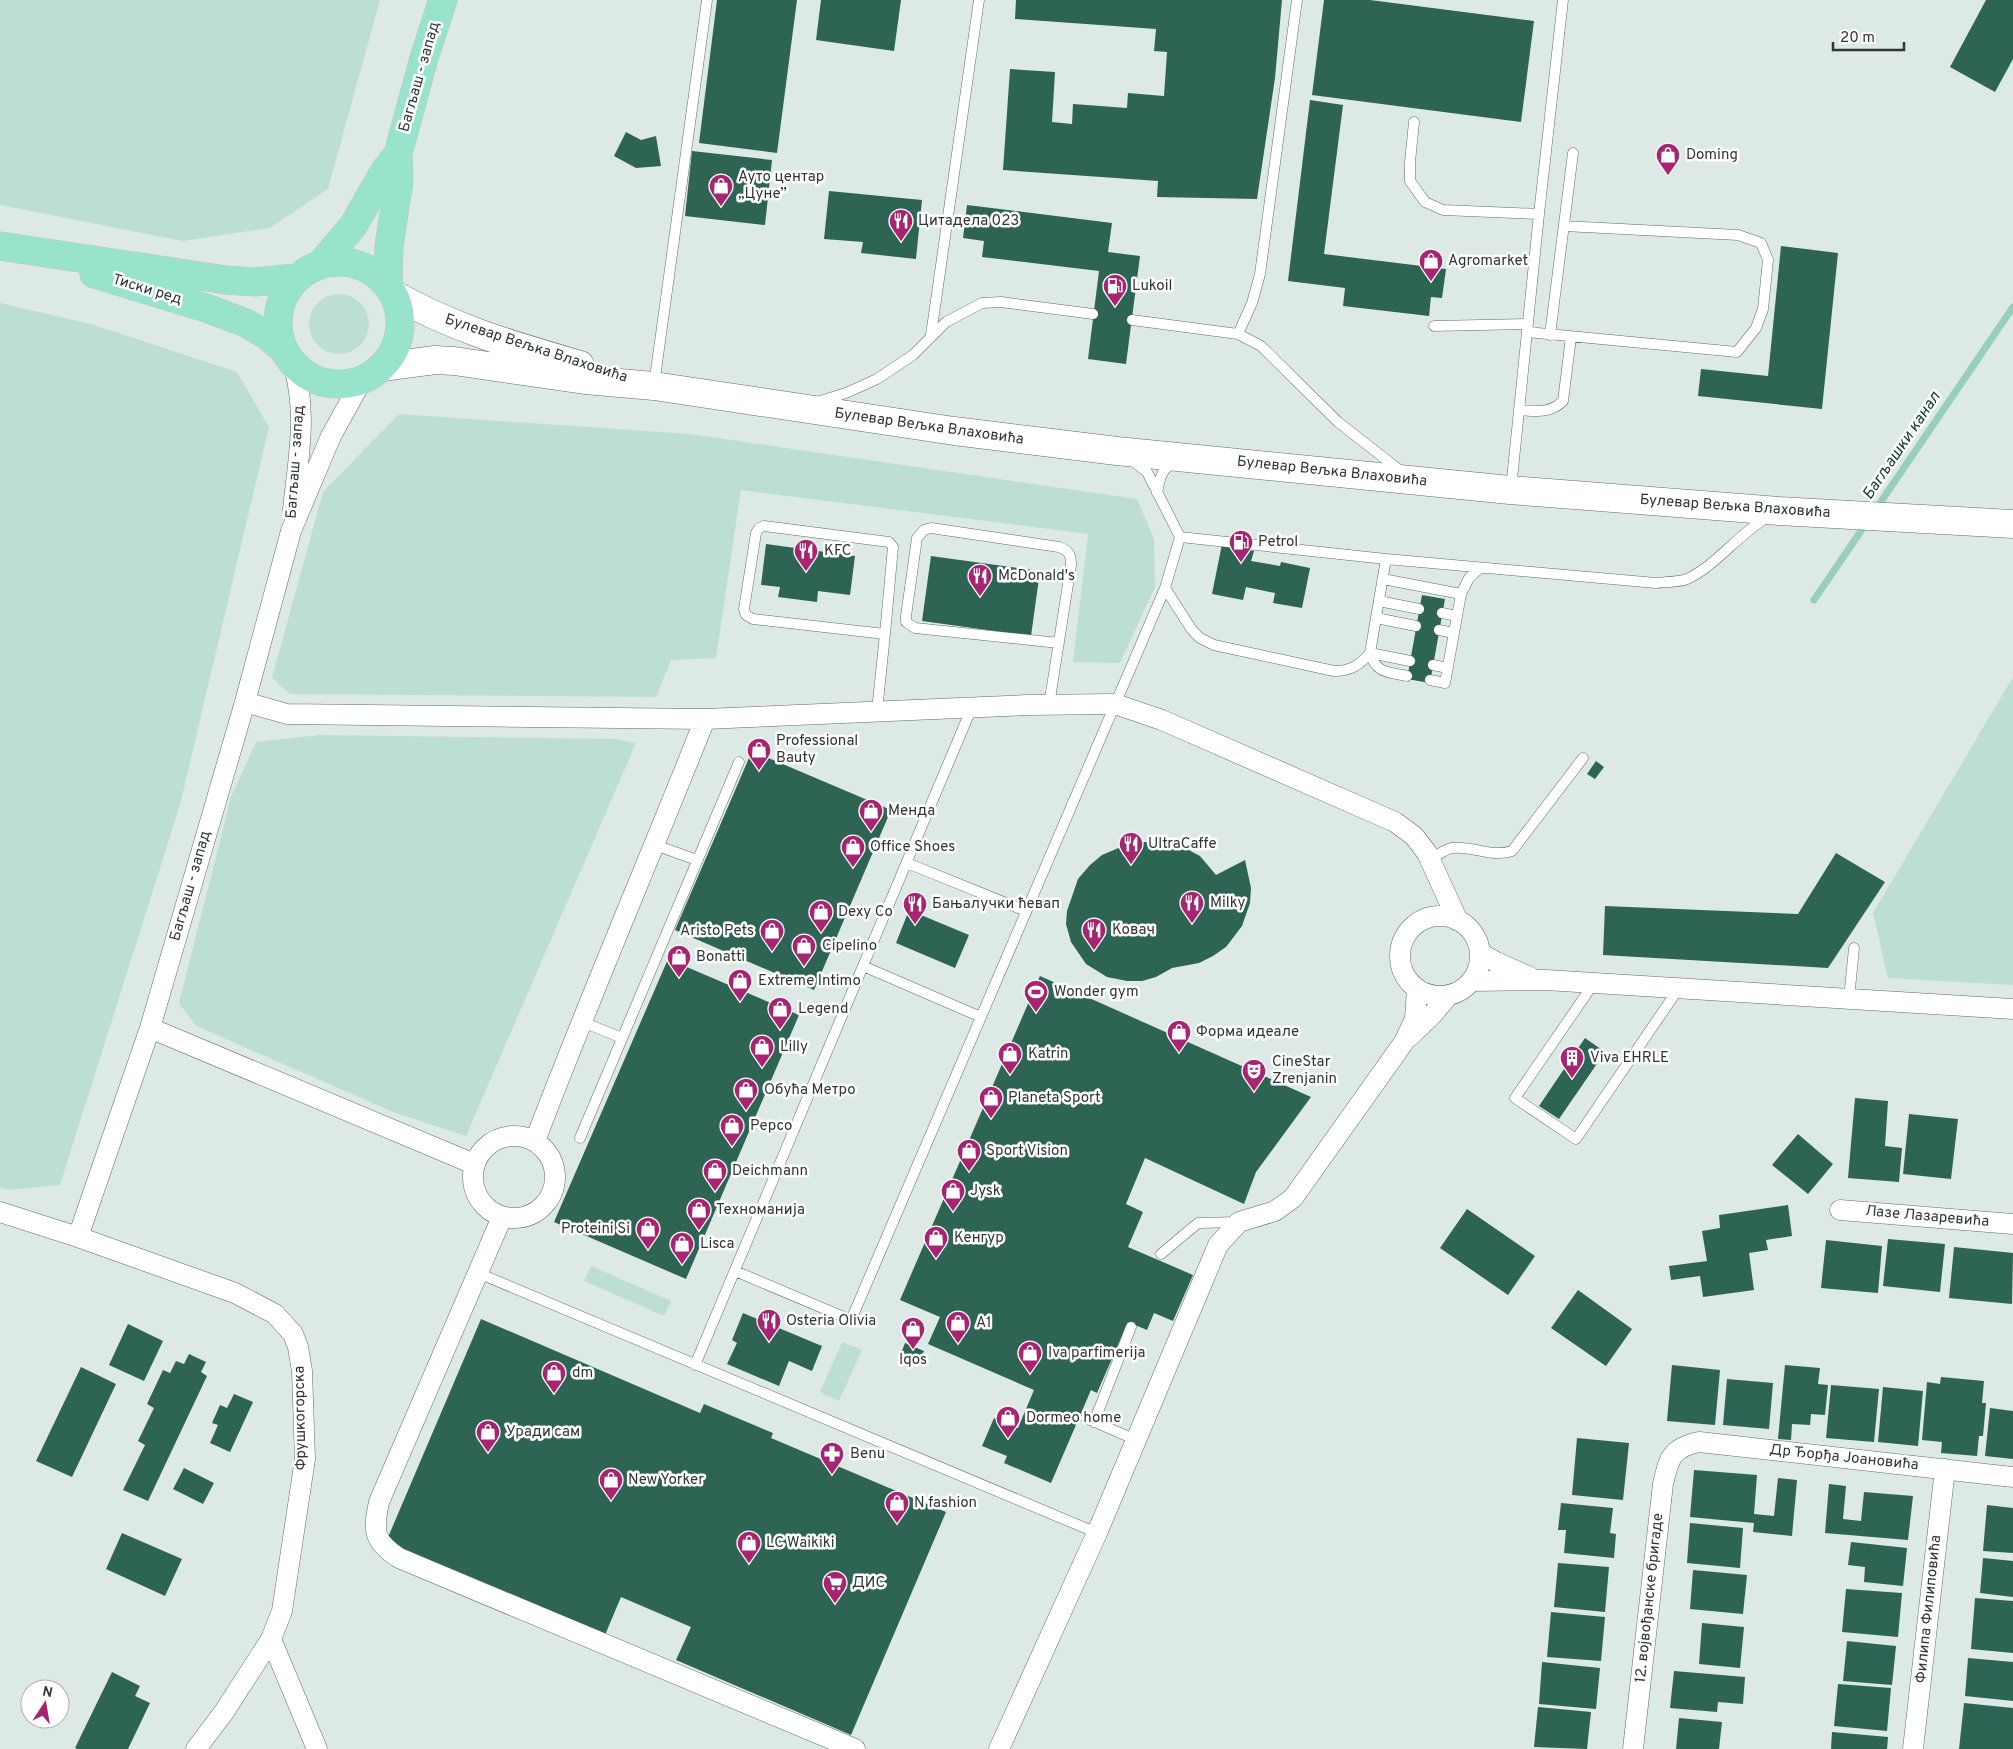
<svg xmlns="http://www.w3.org/2000/svg" width="2013" height="1749" viewBox="0 0 2013 1749" font-family="Overpass,sans-serif">
	<style>
		.green { fill: #bddfd2 }
		.lines { fill: none; stroke-linecap: round; stroke-linejoin: round }
		.stream { stroke: #97cfbb; stroke-width: 7 }
		.building { fill: #2e6453 }
		.service-casing { stroke: #616b67; stroke-width: 11 }
		.minor-casing { stroke: #616b67; stroke-width: 21 }
		.secondary-casing { stroke: #616b67; stroke-width: 29 }
		.primary-casing { stroke: #c1c3c2; stroke-width: 29 }
		.service { stroke: #fff; stroke-width: 10 }
		.minor { stroke: #fff; stroke-width: 20 }
		.secondary { stroke: #fff; stroke-width: 28 }
		.primary { stroke: #98e3cc; stroke-width: 28 }
		.labels { text-anchor: middle; dominant-baseline: central; stroke-width: 5; stroke-linejoin: round; paint-order: stroke }
		.street-label { font-size: 15px; fill: #313634; stroke: #fff }
		.poi-label { font-size: 15px; fill: #313634; stroke: #fff; text-anchor: start }
		.water-label { font-size: 16px; font-style: italic; fill: #0f4032; stroke: #fff }
	</style>
	<rect width="100%" height="100%" fill="#dde9e5"/>
	<path class="green" d="M0,0H380L328,189L270,228L183,241L0,205Z
		M309 324a30 30 0 1 1 60 0a30 30 0 1 1-60 0Z
		M0,303L91,324L237,372L269,427L180,805L60,1185L7,1190L0,1187Z
		M399,414L690,434L1137,499L1154,539L1155,587L1120,663L1073,662L1088,534L741,490L716,658L671,660L656,697L290,694L272,678L323,492Z
		M2013,677V985L1888,978L1873,913Z
		M320,735L616,739L636,743L466,1136L393,1112L196,1026L179,1003L231,797L256,742Z
		M591,1266L671,1301L664,1316L584,1281Z
		M842,1342L862,1350L839,1401L820,1392Z"/>
	<g class="lines">
		<path class="stream" d="M1876,509L2013,307
			M1814,600L1867,522"/>
	</g>
	<path class="building" d="M717,0H797L777,153L699,143Z
		M821,0H901L894,51L816,40Z
		M1016,0H1282L1275,78L1257,199L1157,197L1158,181L1003,170L1010,69L1055,72L1052,122L1072,124L1073,104L1127,108L1128,93L1164,96L1167,52L1154,51L1156,29L1015,19Z
		M1324,0H1370L1534,21L1521,122L1312,95Z
		M1986,0H2013V59L1995,92L1950,67Z
		M1310,100L1343,105L1324,254L1446,269L1442,298L1431,297L1429,316L1343,306L1345,288L1288,281Z
		M626,132L641,140L656,136L661,166L636,168L614,156Z
		M692,151L772,160L765,225L685,216Z
		M829,191L922,200L916,259L861,253L863,242L824,239Z
		M967,205L1112,223L1108,252L1140,256L1126,364L1088,359L1099,271L982,257L984,241L963,238Z
		M1781,246L1838,253L1822,409L1698,396L1701,369L1768,376Z
		M766,544L855,556L850,595L818,591L817,602L778,597L780,587L761,585Z
		M1222,544L1254,551L1251,561L1280,566L1281,562L1310,568L1302,608L1273,603L1275,593L1246,587L1243,600L1212,594Z
		M931,556L1040,571L1031,636L922,621Z
		M1422,595L1445,599L1430,683L1407,679Z
		M752,751L891,810L814,990L675,930Z
		M1596,761L1604,767L1595,779L1587,774Z
		M1144,842L1169,843L1185,848L1200,856L1216,875L1245,860L1251,888L1250,903L1242,926L1226,947L1213,956L1199,963L1172,968L1156,977L1142,981H1127L1107,977L1086,964L1071,942L1066,924L1067,911L1078,879L1090,865L1102,855L1121,847Z
		M1836,853L1885,882L1828,968L1603,955L1605,906L1798,914Z
		M909,910L969,935L955,968L896,943Z
		M668,959L799,1015L686,1279L554,1222Z
		M1040,976L1311,1097L1256,1172L1244,1204L1145,1158L1126,1204L1143,1212L1128,1247L1193,1275L1173,1321L1154,1313L1147,1330L1128,1322L1097,1393L1091,1390L1051,1483L1004,1463L1007,1456L982,1446L994,1418L1018,1428L1034,1390L928,1344L940,1317L900,1300Z
		M1585,1038L1605,1052L1559,1119L1539,1106Z
		M1855,1098L1888,1101L1885,1146L1902,1148L1899,1182L1848,1178Z
		M1909,1114L1958,1119L1951,1179L1903,1174Z
		M1798,1134L1833,1164L1808,1194L1772,1165Z
		M1788,1205L1792,1236L1766,1240L1768,1250L1749,1253L1754,1290L1703,1297L1700,1276L1671,1280L1669,1266L1707,1261L1702,1231L1720,1228L1719,1215Z
		M1467,1209L1535,1256L1508,1295L1440,1248Z
		M1888,1239L1945,1244L1940,1292L1883,1286Z
		M1826,1240L1882,1246L1878,1293L1821,1288Z
		M1954,1247L2013,1253L2012,1304L1949,1298Z
		M1578,1290L1632,1329L1606,1366L1551,1328Z
		M743,1313L822,1346L812,1371L789,1361L779,1386L727,1364L737,1343L732,1340Z
		M481,1319L700,1413L704,1404L773,1433L771,1438L946,1512L851,1735L676,1660L691,1627L621,1597L605,1635L386,1542Z
		M128,1324L163,1341L144,1381L109,1365Z
		M905,1343L924,1351L918,1364L900,1356Z
		M189,1354L206,1362L201,1372L207,1376L148,1501L123,1490L145,1445L138,1441L154,1408L147,1404L163,1370L170,1373L176,1361L184,1364Z
		M1672,1365L1720,1370L1715,1425L1667,1421Z
		M1785,1365L1820,1368L1818,1384L1828,1385L1825,1415L1811,1414L1810,1425L1792,1424L1791,1440L1778,1439Z
		M81,1367L116,1384L72,1477L36,1461Z
		M1941,1377L1984,1381L1982,1403H1986L1983,1436H1979L1977,1456L1941,1453L1942,1442L1922,1440L1927,1382L1940,1384Z
		M1727,1379L1773,1383L1769,1429L1723,1425Z
		M1831,1385L1879,1389L1874,1442L1826,1438Z
		M1883,1387L1923,1391L1918,1446L1878,1442Z
		M234,1394L253,1402L230,1452L210,1443L218,1425L212,1423L220,1405L227,1408Z
		M1990,1408L2013,1411V1459L1985,1456Z
		M1577,1438L1629,1443L1623,1500L1572,1495Z
		M184,1468L214,1483L203,1504L173,1489Z
		M1694,1470L1757,1475L1754,1514L1774,1516L1778,1478L1797,1480L1792,1536L1753,1532L1754,1523L1690,1517Z
		M1829,1484L1846,1486L1843,1519L1861,1521L1864,1492L1913,1496L1908,1540L1825,1533Z
		M1561,1503L1613,1508L1610,1533L1616,1534L1614,1558L1564,1553L1566,1530H1558Z
		M1987,1505L2013,1508V1553L1983,1551Z
		M1690,1523L1743,1528L1740,1568L1687,1563Z
		M122,1533L182,1559L165,1596L106,1569Z
		M1851,1542L1907,1548L1903,1586L1864,1582L1865,1567L1848,1565Z
		M1983,1558L2013,1561V1597L1980,1593Z
		M1558,1563L1609,1567L1605,1612L1554,1607Z
		M1693,1570L1747,1575L1743,1614L1690,1609Z
		M1846,1589L1902,1593L1898,1637L1842,1632Z
		M1975,1598L2013,1601V1653L1971,1649Z
		M1551,1612L1605,1617L1601,1661L1547,1657Z
		M1702,1623L1744,1627L1740,1668L1699,1664Z
		M1847,1641L1896,1646L1892,1685L1843,1681Z
		M1968,1658L2013,1662V1701L1965,1696Z
		M1542,1662L1600,1668L1596,1709L1539,1704Z
		M1674,1671L1745,1677L1743,1704L1718,1702L1717,1712L1670,1708Z
		M112,1672L140,1686L135,1696L150,1703L128,1749H77L75,1748Z
		M1838,1684L1891,1688L1887,1731L1834,1726Z
		M1964,1703L2013,1708V1749H1959Z
		M1538,1707L1591,1712L1587,1749L1534,1747Z
		M1679,1718L1722,1722L1719,1749H1676Z
		M1832,1732L1888,1737L1887,1749H1831Z"/>
	<g class="lines">
		<defs>
			<path id="service" d="M1414,122L1410,162V181L1425,202L1443,210L1539,214L1511,489
				M1539,214L1563,0
				M1132,320L1238,334L1261,346L1338,422L1402,472
				M1434,326L1528,324
				M1527,332L1737,352L1756,328L1763,309L1768,260L1761,243L1738,235L1564,226
				M1238,334L1252,303L1260,274L1297,0
				M931,335L979,0
				M1550,335L1573,153
				M654,385L707,0
				M817,402L846,393L877,379L913,355L946,322L982,303L1001,302L1093,314
				M1519,410C1536,411 1550,414 1563,401L1571,337
				M1157,493C1160,478 1161,467 1177,463
				M764,526L889,542L893,547L885,634L753,619L746,615L744,609L756,533L759,528Z
				M1180,537L1386,559L1656,583C1665,582 1679,582 1687,579C1716,566 1739,533 1768,517
				M1386,559L1370,653C1376,674 1389,672 1407,676
				M1383,579L1461,594
				M1165,588L1192,630L1200,638L1214,645L1334,671C1350,671 1359,666 1370,653
				M1379,601L1419,609
				M1442,613L1457,616
				M1376,618L1416,626
				M1439,630L1454,633
				M1370,653L1410,661
				M1433,665L1448,668
				M1430,680L1445,683L1461,594L1469,578L1480,568
				M1049,705L1071,565C1071,554 1069,551 1059,547L931,528L924,530L917,538L906,616V622L915,628L1059,643
				M877,711L885,634
				M655,845L697,860
				M1430,859C1437,856 1445,849 1452,848C1472,845 1491,858 1512,851L1583,758
				M907,863L1026,911
				M863,966L981,1017
				M1594,983L1515,1098L1576,1139L1679,988
				M1849,999L1854,948
				M580,1021L622,1038
				M580,1138L739,762
				M1161,1254L1198,1223L1238,1222
				M735,1271L851,1320L1165,588L1180,537L1147,472L1130,459
				M478,1273L1097,1533
				M695,1365L972,707
				M1086,1418L1136,1440
				M1094,1422L1131,1327"/>
			<path id="minor" d="M293,364C308,411 298,461 293,509
				M245,702L287,714L705,719L1027,705L1115,704L1162,720L1395,822L1414,836L1427,853L1458,921
				M1400 956a40 40 0 1 1 80 0a40 40 0 1 1-80 0Z
				M1480,953L1496,962L1530,977
				M1471,981L1546,980L2013,1009
				M150,1028L474,1164
				M1409,1037L1431,1016L1449,995
				M473 1177a41 41 0 1 1 82 0a41 41 0 1 1-82 0Z
				M535,1141C589,999 649,860 705,719
				M1840,1210L2013,1224
				M0,1212L78,1237L235,1293L275,1314L293,1334L298,1347L302,1371L305,1459L282,1611L271,1639L224,1712L196,1749
				M502,1217L379,1502C373,1531 373,1541 399,1558L855,1749
				M78,1237L150,1028L245,702L291,531L331,436L362,380
				M271,1639L317,1749
				M999,1749L1097,1533L1218,1245L1239,1222L1275,1211L1293,1198L1404,1042L1415,1019L1417,989
				M1633,1749L1663,1484C1669,1458 1671,1448 1699,1442L2013,1477
				M1913,1749L1945,1469"/>
			<path id="secondary" d="M393,294C452,328 515,346 580,365
				M382,367L435,360L454,361L585,380L654,386L954,431L1117,451L1510,490L1779,511L2013,524"/>
			<path id="primary" d="M0,246L226,280L255,282L296,278
				M278 323a61 61 0 1 1 122 0a61 61 0 1 1-122 0Z
				M320,265L353,226L384,172L398,154
				M94,274L206,308L246,323L266,335L283,349
				M388,286L389,246L399,181L398,154L424,58L443,0"/>
		</defs>
		<use href="#service" class="service-casing"/>
		<use href="#minor" class="minor-casing"/>
		<use href="#secondary" class="secondary-casing"/>
		<use href="#primary" class="primary-casing"/>
		<use href="#service" class="service"/>
		<use href="#minor" class="minor"/>
		<use href="#secondary" class="secondary"/>
		<use href="#primary" class="primary"/>
	</g>
	<defs>
		<symbol id="shop-pin" viewBox="-11 -11 22 30"><path d="M0 17L-7.5 6A9.5 9.5 0 1 1 7.5 6Z" fill="#a72471" stroke="#fff"/><path d="M-5-2.5h2.3a2.7 3.5 0 0 1 5.4 0H5L5.5 6h-11ZM-1.5-2.5h3a1.5 2.3 0 0 0-3 0Z" fill="#fff"/></symbol>
		<symbol id="restaurant-pin" viewBox="-11 -11 22 30"><path d="M0 17L-7.5 6A9.5 9.5 0 1 1 7.5 6Z" fill="#a72471" stroke="#fff"/><path d="M-5-6h1v4h1v-4h1v4h1v-4h1v5L-1.5 .5V6h-2V.5L-5-1ZM5-6V6H3V1.5H1.5Q1.5-4 5-6Z" fill="#fff"/></symbol>
		<symbol id="fuel-pin" viewBox="-11 -11 22 30"><path d="M0 17L-7.5 6A9.5 9.5 0 1 1 7.5 6Z" fill="#a72471" stroke="#fff"/><path d="M-5.5-6h7V0h2V4h1.3V-2.5L3-4.5l.8-.8L6-3V5H2.5V1h-1V6h-7ZM-4.2-4.7v3.2H.2V-4.7Z" fill="#fff"/></symbol>
		<symbol id="stadium-pin" viewBox="-11 -11 22 30"><path d="M0 17L-7.5 6A9.5 9.5 0 1 1 7.5 6Z" fill="#a72471" stroke="#fff"/><path d="M0-5a6.5 5 0 1 0 0 10a6.5 5 0 1 0 0-10ZM-3.5-1.8h7v3.6h-7Z" fill="#fff"/></symbol>
		<symbol id="building-pin" viewBox="-11 -11 22 30"><path d="M0 17L-7.5 6A9.5 9.5 0 1 1 7.5 6Z" fill="#a72471" stroke="#fff"/><path d="M-4-6H4V6H1V3H-1V6H-4ZM-2.5-4.3h1.7v1.8h-1.7ZM.8-4.3h1.7v1.8H.8ZM-2.5-1h1.7V.8h-1.7ZM.8-1h1.7V.8H.8Z" fill="#fff"/></symbol>
		<symbol id="theatre-pin" viewBox="-11 -11 22 30"><path d="M0 17L-7.5 6A9.5 9.5 0 1 1 7.5 6Z" fill="#a72471" stroke="#fff"/><path d="M-5-5.5Q0-4 5-5.5V0Q5 5 0 6Q-5 5-5 0ZM-3.3-2.5H-1v1.5H-3.3ZM1-2.5H3.3v1.5H1ZM-2.8 1Q0 5.5 2.8 1Z" fill="#fff"/></symbol>
		<symbol id="pharmacy-pin" viewBox="-11 -11 22 30"><path d="M0 17L-7.5 6A9.5 9.5 0 1 1 7.5 6Z" fill="#a72471" stroke="#fff"/><path d="M-2-6h4v4h4v4h-4v4h-4v-4h-4v-4h4Z" fill="#fff"/></symbol>
		<symbol id="supermarket-pin" viewBox="-11 -11 22 30"><path d="M0 17L-7.5 6A9.5 9.5 0 1 1 7.5 6Z" fill="#a72471" stroke="#fff"/><path d="M-6-5.5h2.5l.6 2H6L4.5 2H-2.5L-4.4-4H-6ZM-1.5 3.2a1.3 1.3 0 1 0 .1 0ZM3 3.2a1.3 1.3 0 1 0 .1 0Z" fill="#fff"/></symbol>
	</defs>
	<g fill-rule="evenodd">
		<use href="#shop-pin" x="1654" y="141" width="28" height="38"/>
		<use href="#shop-pin" x="707" y="172" width="28" height="38"/>
		<use href="#restaurant-pin" x="887" y="207" width="28" height="38"/>
		<use href="#shop-pin" x="1417" y="247" width="28" height="38"/>
		<use href="#fuel-pin" x="1101" y="272" width="28" height="38"/>
		<use href="#fuel-pin" x="1227" y="528" width="28" height="38"/>
		<use href="#restaurant-pin" x="792" y="537" width="28" height="38"/>
		<use href="#restaurant-pin" x="966" y="562" width="28" height="38"/>
		<use href="#shop-pin" x="745" y="736" width="28" height="38"/>
		<use href="#shop-pin" x="857" y="797" width="28" height="38"/>
		<use href="#restaurant-pin" x="1117" y="830" width="28" height="38"/>
		<use href="#shop-pin" x="839" y="833" width="28" height="38"/>
		<use href="#restaurant-pin" x="1178" y="889" width="28" height="38"/>
		<use href="#restaurant-pin" x="901" y="890" width="28" height="38"/>
		<use href="#shop-pin" x="807" y="898" width="28" height="38"/>
		<use href="#restaurant-pin" x="1080" y="916" width="28" height="38"/>
		<use href="#shop-pin" x="758" y="917" width="28" height="38"/>
		<use href="#shop-pin" x="790" y="932" width="28" height="38"/>
		<use href="#shop-pin" x="665" y="943" width="28" height="38"/>
		<use href="#shop-pin" x="726" y="967" width="28" height="38"/>
		<use href="#stadium-pin" x="1022" y="978" width="28" height="38"/>
		<use href="#shop-pin" x="766" y="995" width="28" height="38"/>
		<use href="#shop-pin" x="1165" y="1018" width="28" height="38"/>
		<use href="#shop-pin" x="748" y="1033" width="28" height="38"/>
		<use href="#shop-pin" x="996" y="1040" width="28" height="38"/>
		<use href="#building-pin" x="1558" y="1044" width="28" height="38"/>
		<use href="#theatre-pin" x="1240" y="1057" width="28" height="38"/>
		<use href="#shop-pin" x="732" y="1076" width="28" height="38"/>
		<use href="#shop-pin" x="977" y="1084" width="28" height="38"/>
		<use href="#shop-pin" x="718" y="1112" width="28" height="38"/>
		<use href="#shop-pin" x="955" y="1137" width="28" height="38"/>
		<use href="#shop-pin" x="701" y="1157" width="28" height="38"/>
		<use href="#shop-pin" x="939" y="1177" width="28" height="38"/>
		<use href="#shop-pin" x="685" y="1196" width="28" height="38"/>
		<use href="#shop-pin" x="634" y="1215" width="28" height="38"/>
		<use href="#shop-pin" x="922" y="1224" width="28" height="38"/>
		<use href="#shop-pin" x="668" y="1230" width="28" height="38"/>
		<use href="#restaurant-pin" x="755" y="1307" width="28" height="38"/>
		<use href="#shop-pin" x="944" y="1309" width="28" height="38"/>
		<use href="#shop-pin" x="899" y="1315" width="28" height="38"/>
		<use href="#shop-pin" x="1016" y="1339" width="28" height="38"/>
		<use href="#shop-pin" x="540" y="1359" width="28" height="38"/>
		<use href="#shop-pin" x="994" y="1404" width="28" height="38"/>
		<use href="#shop-pin" x="474" y="1418" width="28" height="38"/>
		<use href="#pharmacy-pin" x="818" y="1440" width="28" height="38"/>
		<use href="#shop-pin" x="597" y="1466" width="28" height="38"/>
		<use href="#shop-pin" x="883" y="1489" width="28" height="38"/>
		<use href="#shop-pin" x="735" y="1529" width="28" height="38"/>
		<use href="#supermarket-pin" x="821" y="1569" width="28" height="38"/>
	</g>
	<g class="labels">
		<g class="street-label">
			<text transform="translate(420 77) rotate(-74)">Багљаш - запад</text>
			<text transform="translate(147 290) rotate(17)">Тиски ред</text>
			<text transform="translate(536 349) rotate(18)">Булевар Вељка Влаховића</text>
			<text transform="translate(929 427) rotate(8)">Булевар Вељка Влаховића</text>
			<text transform="translate(296 462) rotate(-86)">Багљаш - запад</text>
			<text transform="translate(1332 472) rotate(6)">Булевар Вељка Влаховића</text>
			<text transform="translate(1735 507) rotate(4)">Булевар Вељка Влаховића</text>
			<text transform="translate(191 886) rotate(-74)">Багљаш - запад</text>
			<text transform="translate(1927 1217) rotate(5)">Лазе Лазаревића</text>
			<text transform="translate(301 1418) rotate(-91)">Фрушкогорска</text>
			<text transform="translate(1844 1458) rotate(6)">Др Ђорђа Јоановића</text>
			<text transform="translate(1650 1598) rotate(-84)">12. војвођанске бригаде</text>
			<text transform="translate(1929 1609) rotate(-84)">Филипа Филиповића</text>
		</g>
		<g class="poi-label">
			<text x="1686" y="155">Doming</text>
			<text x="738" y="177">Ауто центар<tspan x="738" dy="17">„Цуне”</tspan></text>
			<text x="918" y="221">Цитадела 023</text>
			<text x="1448" y="261">Agromarket</text>
			<text x="1132" y="286">Lukoil</text>
			<text x="1258" y="542">Petrol</text>
			<text x="824" y="551">KFC</text>
			<text x="998" y="576">McDonald's</text>
			<text x="776" y="741">Professional<tspan x="776" dy="17">Bauty</tspan></text>
			<text x="888" y="811">Менда</text>
			<text x="1148" y="844">UltraCaffe</text>
			<text x="870" y="847">Office Shoes</text>
			<text x="1210" y="903">Milky</text>
			<text x="932" y="904">Бањалучки ћевап</text>
			<text x="838" y="912">Dexy Co</text>
			<text x="1112" y="930">Ковач</text>
			<text x="754" y="931" text-anchor="end">Aristo Pets</text>
			<text x="822" y="946">Cipelino</text>
			<text x="696" y="957">Bonatti</text>
			<text x="758" y="981">Extreme Intimo</text>
			<text x="1054" y="992">Wonder gym</text>
			<text x="798" y="1009">Legend</text>
			<text x="1196" y="1032">Форма идеале</text>
			<text x="780" y="1047">Lilly</text>
			<text x="1028" y="1054">Katrin</text>
			<text x="1590" y="1058">Viva EHRLE</text>
			<text x="1272" y="1062">CineStar<tspan x="1272" dy="17">Zrenjanin</tspan></text>
			<text x="764" y="1090">Обућа Метро</text>
			<text x="1008" y="1098">Planeta Sport</text>
			<text x="750" y="1126">Pepco</text>
			<text x="986" y="1151">Sport Vision</text>
			<text x="732" y="1171">Deichmann</text>
			<text x="970" y="1191">Jysk</text>
			<text x="716" y="1210">Техноманија</text>
			<text x="630" y="1229" text-anchor="end">Proteini Si</text>
			<text x="954" y="1238">Кенгур</text>
			<text x="700" y="1244">Lisca</text>
			<text x="786" y="1321">Osteria Olivia</text>
			<text x="976" y="1323">A1</text>
			<text x="1048" y="1353">Iva parfimerija</text>
			<text x="913" y="1360" text-anchor="middle">Iqos</text>
			<text x="572" y="1373">dm</text>
			<text x="1026" y="1418">Dormeo home</text>
			<text x="506" y="1432">Уради сам</text>
			<text x="850" y="1454">Benu</text>
			<text x="628" y="1480">New Yorker</text>
			<text x="914" y="1503">N fashion</text>
			<text x="766" y="1543">LC Waikiki</text>
			<text x="852" y="1583">ДИС</text>
		</g>
		<g class="water-label">
			<text transform="translate(1902 446) rotate(-56)">Багљашки канал</text>
		</g>
	</g>
	<g transform="translate(45 1704) rotate(12)"><circle r="24" fill="#ffffff" stroke="#adafae"/>
	<path d="M0-4L9 19L0 12L-9 19Z" fill="#a72471"/>
	<text y="-8" font-size="14" font-weight="bold" text-anchor="middle" fill="#313634">N</text>
	</g>
	<path d="M1833 42v8h71v-8" fill="none" stroke="#313634" stroke-width="2.5"/>
	<text x="1840" y="42" font-size="15" fill="#313634" stroke="#ffffff" stroke-width="4" paint-order="stroke">20 m</text>
</svg>
